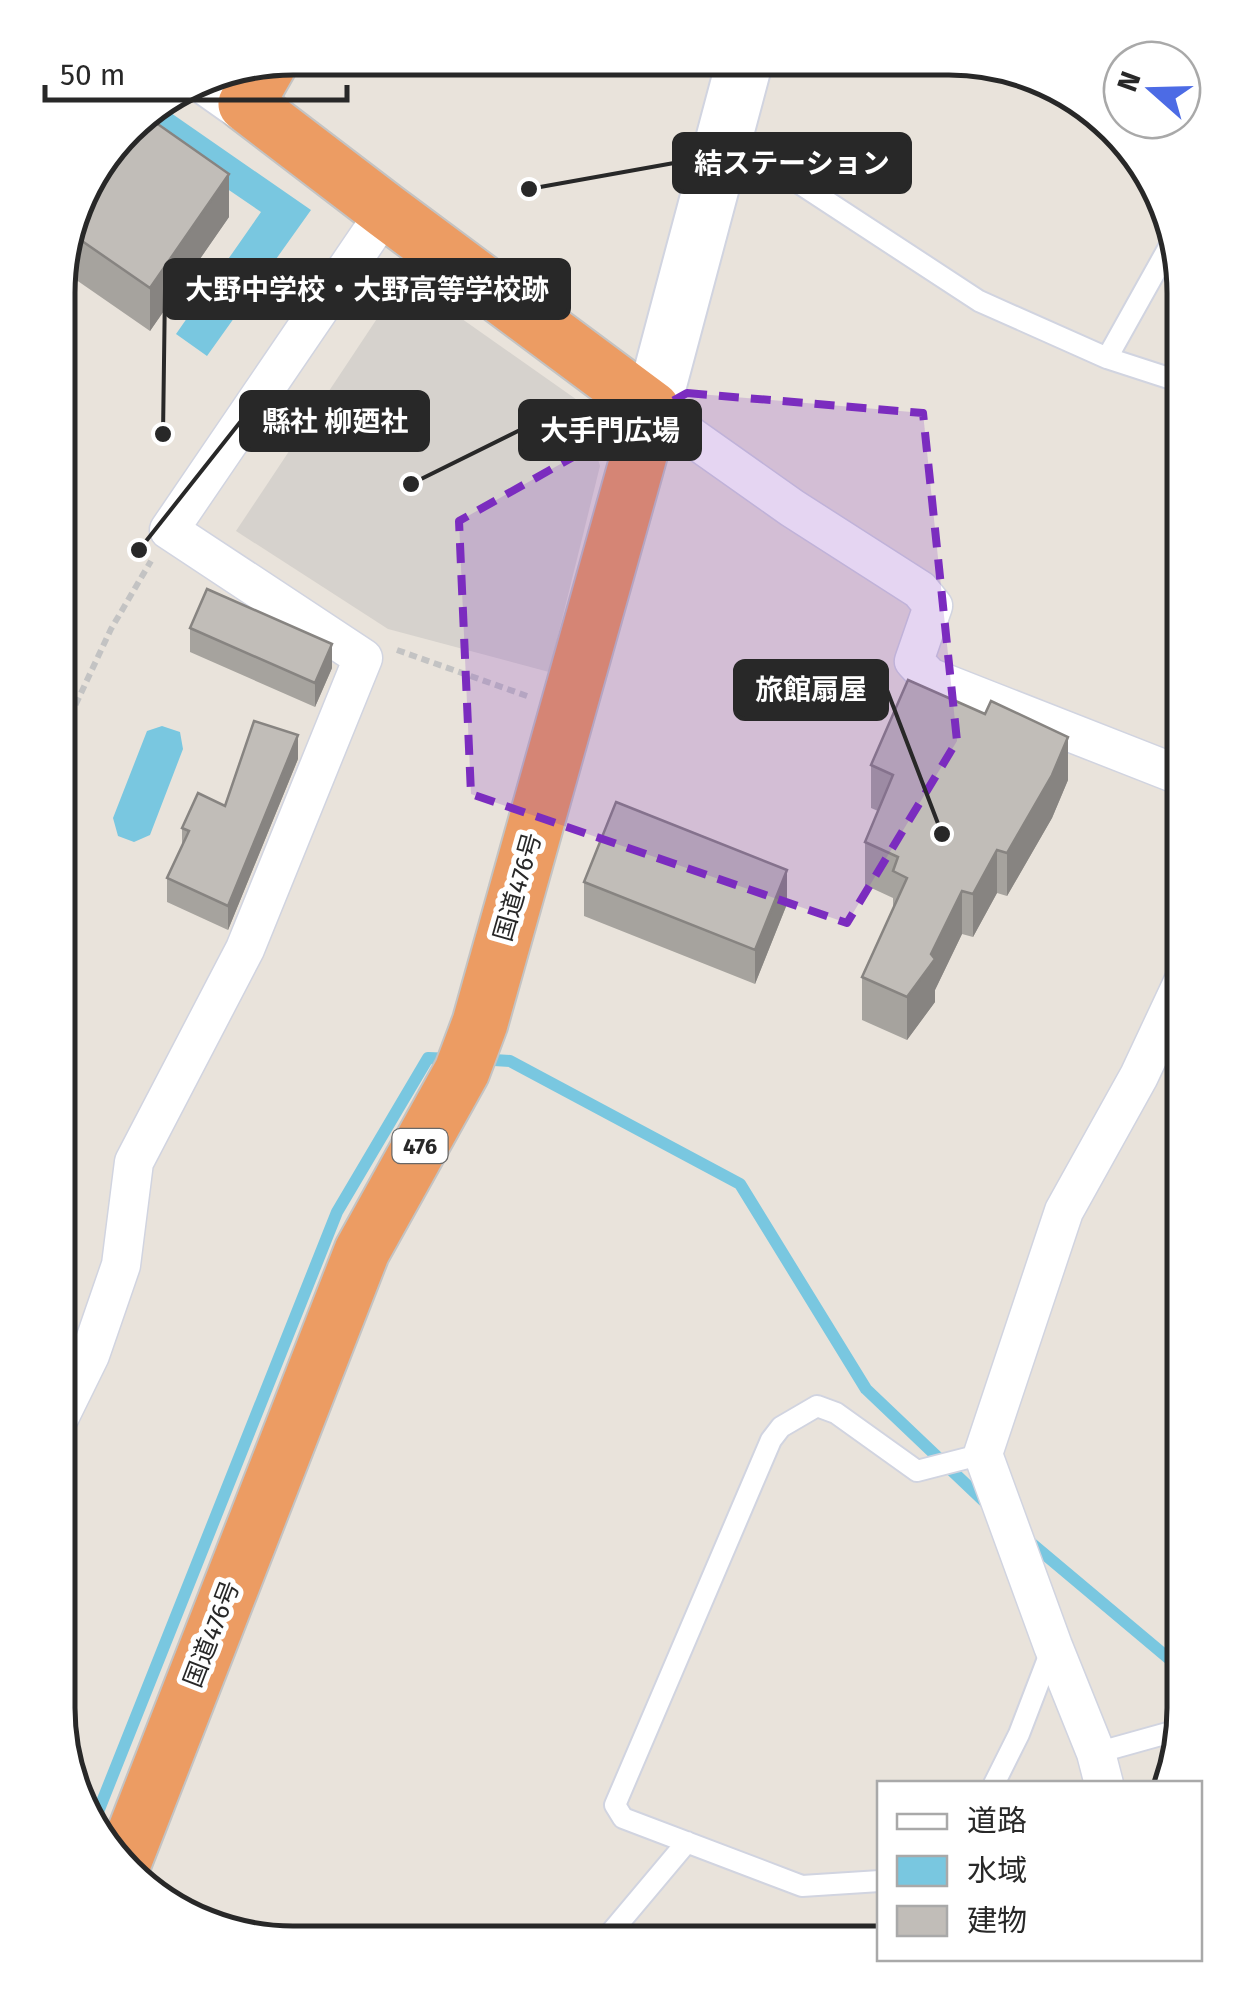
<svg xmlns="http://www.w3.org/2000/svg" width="1242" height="2001" viewBox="0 0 1242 2001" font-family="'Fira Sans','Noto Sans JP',sans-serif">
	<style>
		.plaza { fill: #d6d2cd }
		.water { fill: #79c7e0 }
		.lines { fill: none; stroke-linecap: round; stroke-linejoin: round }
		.stream { stroke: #79c7e0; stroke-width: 12 }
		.lane-casing { stroke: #d1d4e0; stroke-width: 24 }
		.street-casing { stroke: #d1d4e0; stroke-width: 41 }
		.secondary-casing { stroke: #d1d4e0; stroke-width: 59 }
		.highway-casing { stroke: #c3c3c3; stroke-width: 59 }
		.path { stroke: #c3c3c3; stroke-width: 6; stroke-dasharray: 8 5; stroke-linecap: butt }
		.lane { stroke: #fff; stroke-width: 20 }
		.street { stroke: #fff; stroke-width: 38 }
		.secondary { stroke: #fff; stroke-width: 55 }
		.highway { stroke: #ec9c63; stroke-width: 55 }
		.wall { fill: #a6a39e }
		.shaded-wall { fill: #878481 }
		.building { fill: #c1bdb8; stroke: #878481; stroke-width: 2.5 }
		.marked { fill: #7b2cbf; fill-opacity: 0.2; stroke: #7b2cbf; stroke-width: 8; stroke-dasharray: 20 12; stroke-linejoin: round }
		.labels { text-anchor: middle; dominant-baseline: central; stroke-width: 10; stroke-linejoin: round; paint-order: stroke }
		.shield { fill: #fff; stroke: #686868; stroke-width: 2.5 }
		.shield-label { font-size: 22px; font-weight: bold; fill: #282828 }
		.street-label { font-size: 25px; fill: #282828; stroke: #fff }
		.rim { fill: none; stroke: #282828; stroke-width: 5 }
		.leader { fill: none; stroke: #282828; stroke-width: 4 }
		.callout-dot { fill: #282828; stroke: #fff; stroke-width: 4 }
		.callout { fill: #282828; stroke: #282828; stroke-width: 4 }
		.callout-label { font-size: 28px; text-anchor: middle; font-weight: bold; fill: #fff }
	</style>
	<rect width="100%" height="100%" fill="#e9e3db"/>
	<path class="plaza" d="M396,290H421L580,402L600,466L549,672L388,629L236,531Z"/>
	<path class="water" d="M158,104L311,210L207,356L176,334L261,212L132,124L137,116Z
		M162,726L180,732L183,749L150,835L134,842L118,836L113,818L147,731Z"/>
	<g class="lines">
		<path class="stream" d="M478,1059L510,1061L740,1184L866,1389L990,1507
			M1024,1537L1180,1668H1184
			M94,1822L337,1212L428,1058L453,1059"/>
		<defs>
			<path id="lane" d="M727,136L979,301L1107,358L1174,238
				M1107,358L1184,383
				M1096,1753L1182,1729
				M994,1784L1019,1734L1052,1648
				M880,1881L802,1886L623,1818L615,1805L771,1440L781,1427L817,1406L836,1413L917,1471L983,1454
				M603,1942L687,1842"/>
			<path id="street" d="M652,409L792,508L920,590L933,606L914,661L929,677L1184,777
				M58,1420L90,1355L121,1265L134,1162L245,949L363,658L169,530L386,211
				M1104,1784L1096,1753L1053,1646L983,1454L1064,1211L1139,1076L1184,980"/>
			<path id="secondary" d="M205,75L246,104
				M652,409L745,60"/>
			<path id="highway" d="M124,1861L362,1251L462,1071L480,1023L652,409L386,211L246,104L270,62"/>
		</defs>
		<use href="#lane" class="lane-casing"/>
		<use href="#street" class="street-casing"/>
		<use href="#secondary" class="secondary-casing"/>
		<use href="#highway" class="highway-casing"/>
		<path class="path" d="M397,650L527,696
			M59,740L111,629L151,561"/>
		<use href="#lane" class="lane"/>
		<use href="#street" class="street"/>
		<use href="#secondary" class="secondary"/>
		<use href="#highway" class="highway"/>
	</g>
	<path class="wall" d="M82,189L229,217L150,331L59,268V263Z
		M190,628L332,668L315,707L190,652Z
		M985,714L1068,780L1052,818L1007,896L997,893L973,937L962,934L935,990V1002L907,1040L862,1020V977L893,909V898L865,885V842L878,811L871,808V765Z
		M298,759L228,930L167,902V878L182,847V828L225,806Z
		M584,882L787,904L755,984L584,916Z"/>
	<path class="shaded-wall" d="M229,174V217L150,331V288Z
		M332,644V668L315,707V683Z
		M298,735V759L228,930V906Z
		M1068,737V780L1052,818L1007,896V853Z
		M997,850V893L973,937V894Z
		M787,870V904L755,984V950Z
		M962,891V934L935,990V1002L907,1040V997Z
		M73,973V1007L58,1041V1007Z"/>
	<path class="building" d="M142,113L229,174L150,288L69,232L82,189L137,116Z
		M207,589L332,644L315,683L190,628Z
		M908,680L985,714L991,701L1068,737L1052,775L1007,853L997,850L973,894L962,891L931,954L935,959L907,997L862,977L907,878L893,871L898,857L865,842L893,775L871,765Z
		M254,721L298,735L228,906L167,878L189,831L182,828L198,793L225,806Z
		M616,802L787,870L755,950L584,882Z
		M58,967L73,973L58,1007Z"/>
	<path class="marked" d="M687,393L923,413L957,741L847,923L471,794L459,521Z"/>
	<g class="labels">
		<rect class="shield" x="392.5" y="1129" width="55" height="34" rx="8"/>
		<g class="shield-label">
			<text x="420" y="1146">476</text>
		</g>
		<g class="street-label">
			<text transform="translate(518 887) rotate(-74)">国道476号</text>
			<text transform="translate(212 1634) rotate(-69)">国道476号</text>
		</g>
	</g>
	<path d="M0 0H1242V2001H0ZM293 75H949A218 218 0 0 1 1167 293V1708A218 218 0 0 1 949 1926H293A218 218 0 0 1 75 1708V293A218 218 0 0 1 293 75Z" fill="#fff" fill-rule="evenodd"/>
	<path class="rim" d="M293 75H949A218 218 0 0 1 1167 293V1708A218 218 0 0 1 949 1926H293A218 218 0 0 1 75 1708V293A218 218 0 0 1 293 75Z"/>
	<path class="leader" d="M529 189L674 163M163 434L165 289M139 550L241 421M411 484L520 430M942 834L887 690"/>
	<g class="callout-dot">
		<circle cx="529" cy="189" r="10"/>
		<circle cx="163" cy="434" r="10"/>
		<circle cx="139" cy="550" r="10"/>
		<circle cx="411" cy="484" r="10"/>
		<circle cx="942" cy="834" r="10"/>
	</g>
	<g class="callout">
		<rect x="674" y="134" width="236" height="58" rx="10"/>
		<rect x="165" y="260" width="404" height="58" rx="10"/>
		<rect x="241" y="392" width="187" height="58" rx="10"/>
		<rect x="520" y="401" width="180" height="58" rx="10"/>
		<rect x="735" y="661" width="152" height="58" rx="10"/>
	</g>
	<g class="callout-label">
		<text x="792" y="173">結ステーション</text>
		<text x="367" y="299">大野中学校・大野高等学校跡</text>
		<text x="335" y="431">縣社 柳廼社</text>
		<text x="610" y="440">大手門広場</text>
		<text x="811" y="699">旅館扇屋</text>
	</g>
	<rect x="877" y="1781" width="325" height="180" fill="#ffffff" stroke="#a9a9a9" stroke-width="2.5"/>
	<rect x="897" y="1814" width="50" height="15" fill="#ffffff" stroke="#a9a9a9" stroke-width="2.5"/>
	<text x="967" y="1831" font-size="30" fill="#282828">道路</text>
	<rect x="897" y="1856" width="50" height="30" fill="#79c7e0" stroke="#a9a9a9" stroke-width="2.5"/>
	<text x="967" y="1881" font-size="30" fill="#282828">水域</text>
	<rect x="897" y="1906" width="50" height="30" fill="#c1bdb8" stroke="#a9a9a9" stroke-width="2.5"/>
	<text x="967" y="1931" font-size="30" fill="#282828">建物</text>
	<g transform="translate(1152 90) rotate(290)"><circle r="48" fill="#ffffff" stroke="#a9a9a9" stroke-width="2.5"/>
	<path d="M0-8L18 38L0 25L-18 38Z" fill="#4c6be5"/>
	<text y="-15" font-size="28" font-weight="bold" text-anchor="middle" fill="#282828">N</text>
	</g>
	<path d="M45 85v15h302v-15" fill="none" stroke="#282828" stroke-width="5"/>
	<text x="60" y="85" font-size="30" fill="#282828" stroke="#ffffff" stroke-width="8" paint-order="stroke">50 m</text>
</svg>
